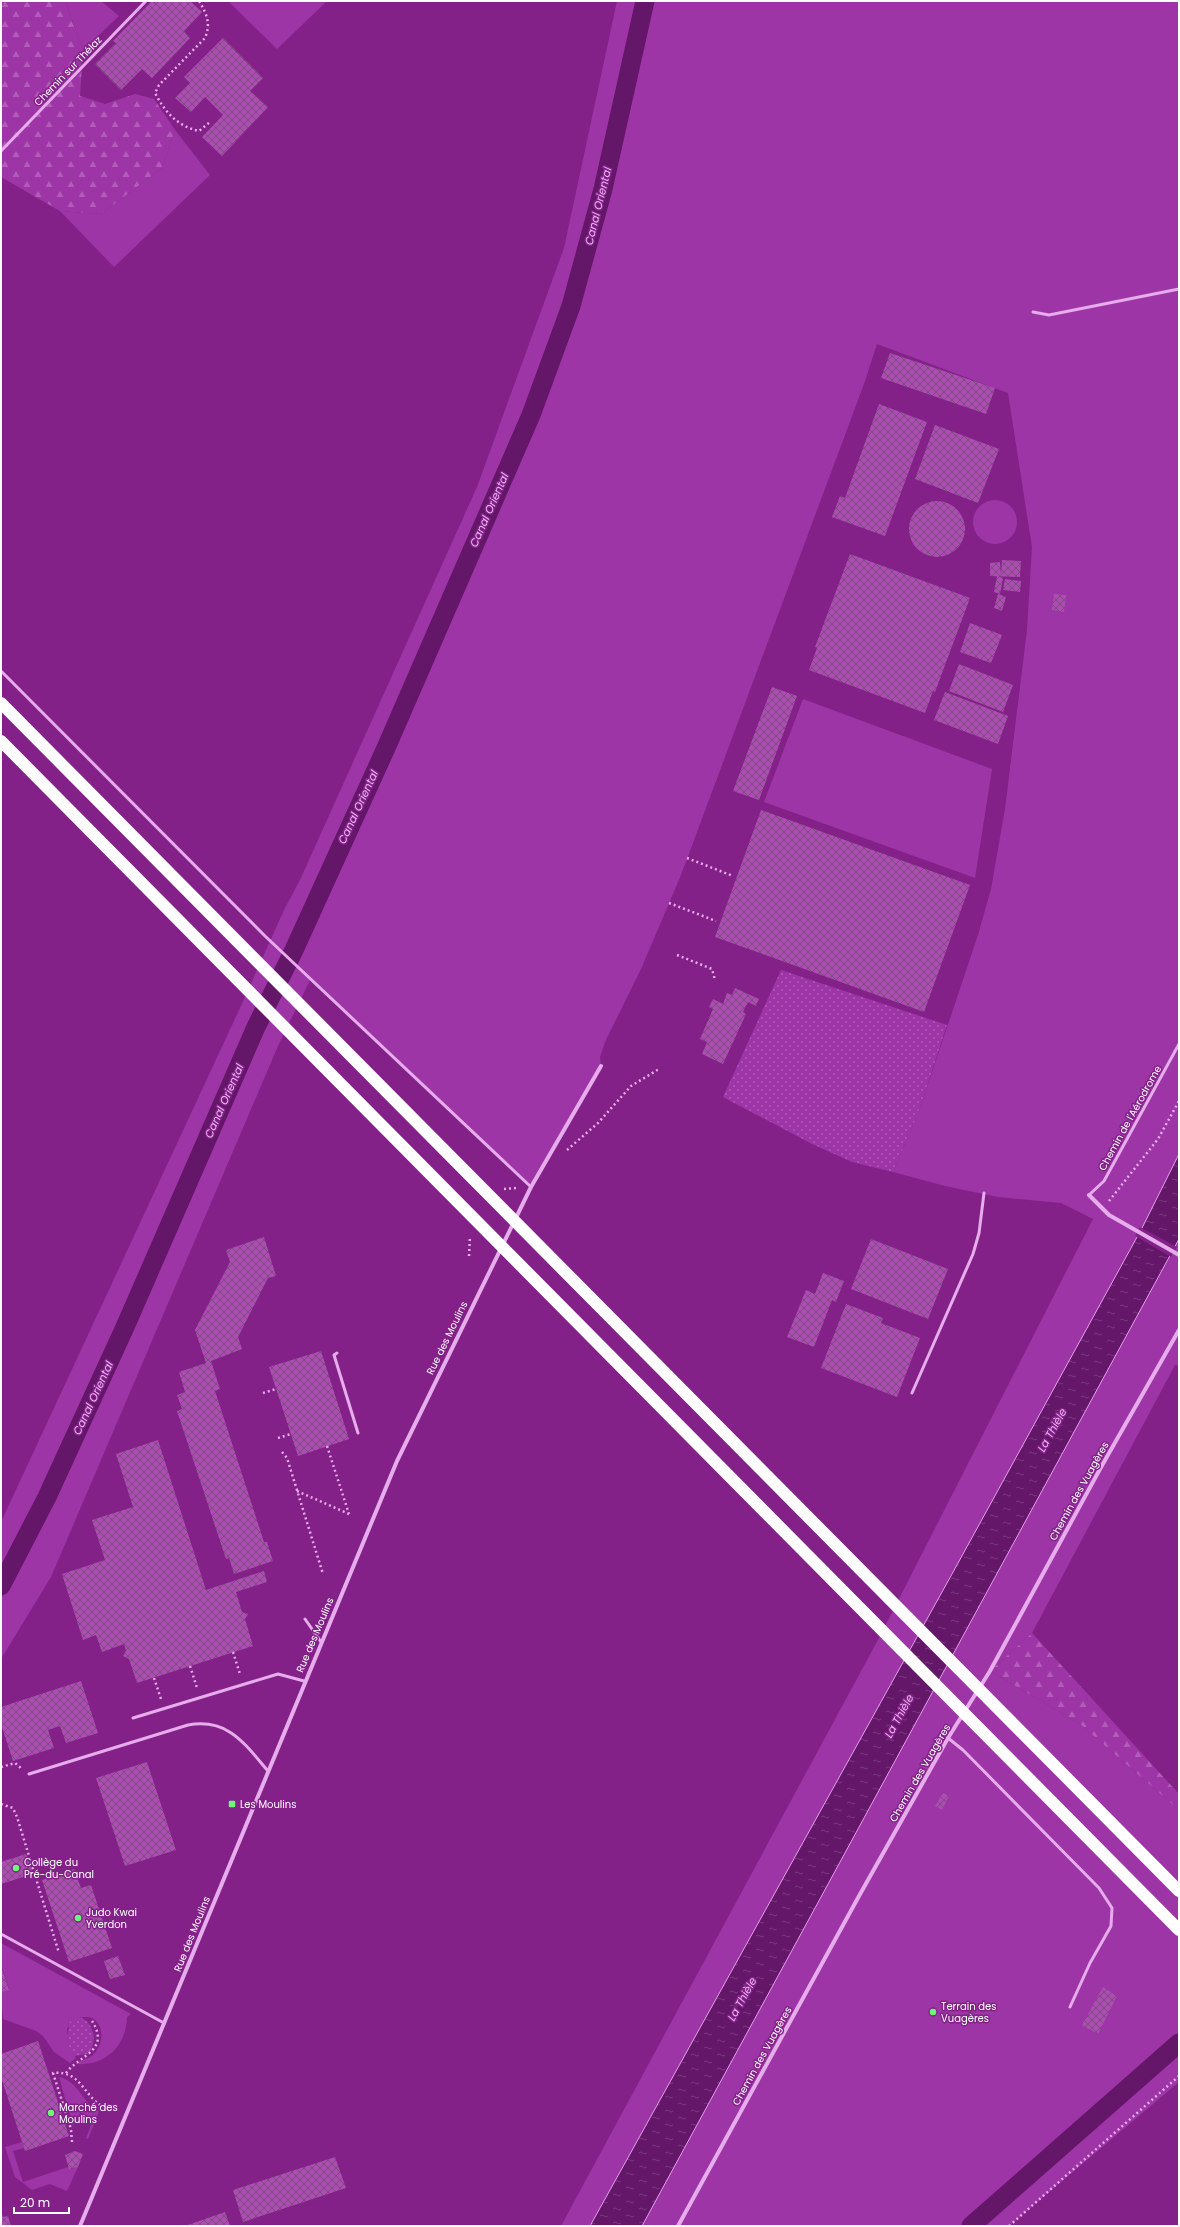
<svg xmlns="http://www.w3.org/2000/svg" width="1180" height="2227" viewBox="0 0 1180 2227" font-family="Poppins,sans-serif">
	<style>
		.green { fill: #9e35a6 }
		.forest { fill: url(#forest-firs) }
		.park { fill: url(#park-dots) }
		.water { fill: url(#water-ripples); stroke: #e5a0ec }
		.pier { fill: #832189 }
		.lines { fill: none; stroke-linecap: round; stroke-linejoin: round }
		.canal { stroke: #641668; stroke-width: 19 }
		.building { fill: url(#building-cross-hatch) }
		.path { stroke: #e6aceb; stroke-width: 2.5; stroke-dasharray: 2 3; stroke-linecap: butt }
		.service { stroke: #e6aceb; stroke-width: 3 }
		.minor { stroke: #e6aceb; stroke-width: 4 }
		.motorway-bridge { stroke: #fff; stroke-width: 12 }
		.poi-dot { fill: #6df779; stroke: #832189; stroke-width: 1.5 }
		.labels { text-anchor: middle; dominant-baseline: central; stroke-width: 3; stroke-linejoin: round; paint-order: stroke }
		.street-label { font-size: 10px; fill: #fff; stroke: #832189 }
		.poi-label { font-size: 10px; fill: #fff; stroke: #832189; text-anchor: start }
		.water-label { font-size: 11px; font-style: italic; fill: #edb8f2; stroke: #832189 }
	</style>
	<defs>
		<pattern id="forest-firs" width="22" height="20" patternUnits="userSpaceOnUse"><rect width="22" height="20" fill="#9e35a6"/><path d="M5 1l3.5 6h-7zM16 11l3.5 6h-7z" fill="#b15db8"/></pattern>
		<pattern id="park-dots" width="8" height="8" patternUnits="userSpaceOnUse"><rect width="8" height="8" fill="#9e35a6"/><path d="M2 2h.1M6 6h.1" fill="none" stroke="#b15db8" stroke-width="1.8" stroke-linecap="round"/></pattern>
		<pattern id="water-ripples" width="26" height="14" patternUnits="userSpaceOnUse"><rect width="26" height="14" fill="#641668"/><path d="M2 4q2-2 4 0t4 0M15 11q2-2 4 0t4 0" fill="none" stroke="#7b397f"/></pattern>
		<pattern id="building-cross-hatch" width="8" height="8" patternUnits="userSpaceOnUse"><rect width="8" height="8" fill="#ac4db2"/><path d="M0 0l8 8M0 8l8-8" fill="none" stroke="#7c4c7f"/></pattern>
	</defs>
	<rect width="100%" height="100%" fill="#832189"/>
	<path class="green" d="M65,1H101L119,16L83,50Z
		M228,1H327L277,49Z
		M617,1H1179V1154L1142,1228L952,1574L590,2226H561L879,1638L1093,1219L1061,1203L998,1197L945,1186L893,1172L919,1111L978,935L991,889L1005,809L1027,630L1032,547L1008,393L877,344L864,384L681,875L641,969L605,1042L600,1057L601,1066L531,1187L310,980L278,1046L51,1577L1,1659V1522L240,1008L284,910L300,880L477,487L564,248Z
		M175,130L210,175L114,267L60,211L101,214L162,168Z
		M973 522a22 22 0 1 1 44 0a22 22 0 1 1-44 0Z
		M803,699L992,769L975,878L764,802Z
		M1179,1239V1366L1175,1365L1032,1633L990,1671L1080,1724L1179,1810V2082L1009,2226H642Z
		M1,1943L131,2014L127,2017C126,2047 105,2066 76,2064C80,2060 85,2060 90,2057C101,2051 106,2031 96,2021C90,2015 85,2018 79,2017L67,2028C67,2044 68,2046 76,2058L70,2063L54,2052L43,2036L36,2031L3,2019L1,1992L9,1989L1,1965Z
		M59,2077C79,2081 82,2103 99,2111L88,2139L86,2138L94,2118L80,2113L73,2126Z
		M22,2142L24,2148L13,2151L23,2182L68,2167L70,2169L78,2167L67,2191L50,2184L32,2190L15,2177L5,2147Z"/>
	<path class="forest" d="M1,1H65L83,50L80,96L105,104L135,94L154,99L175,130L162,168L101,214L60,211L1,177Z
		M1032,1633L1179,1794V1810L1080,1724L990,1671Z"/>
	<path class="park" d="M781,970L947,1025L919,1111L893,1172L852,1162L812,1144L723,1097Z
		M79,2017C94,2021 99,2044 87,2054L75,2056L69,2052L67,2036L70,2022Z"/>
	<path class="water" d="M1179,1154V1239L642,2226H590L952,1574L1142,1228Z"/>
	<path class="pier" d="M1140,1227L1177,1247L1171,1257L1135,1236Z"/>
	<g class="lines">
		<path class="canal" d="M1,1586L47,1497L125,1327L256,1027L294,950L386,748L531,415L571,306L603,189L645,1
			M971,2226L1179,2043"/>
	</g>
	<path class="building" d="M152,1L154,3L156,1H190L202,12L184,31L190,38L152,78L142,69L121,90L95,64L116,43L113,41Z
		M223,38L263,78L250,91L268,107L222,156L202,137L223,115L205,97L191,112L175,98L190,83L184,77Z
		M890,353L995,388L986,414L881,378Z
		M879,404L927,422L885,536L832,517L840,496L845,498Z
		M935,425L999,449L978,503L915,479Z
		M909 529a28 28 0 1 1 56 0a28 28 0 1 1-56 0Z
		M850,554L970,598L935,692L933,691L925,713L809,670L817,648L815,647Z
		M1002,560L1021,561L1020,577L990,576V563L1000,562L1001,575Z
		M997,576L1003,578L1000,594L994,592Z
		M1005,579L1021,581L1020,592L1003,590Z
		M998,594L1006,597L1002,611L994,608Z
		M1054,594L1066,595L1064,612L1052,610Z
		M970,623L1002,635L991,663L960,652Z
		M959,664L1013,685L1003,712L949,691Z
		M772,687L797,696L759,800L733,791Z
		M945,692L1008,716L998,744L934,720Z
		M761,810L970,885L924,1012L715,937Z
		M735,988L759,999L756,1006L748,1002L743,1012L746,1014L723,1064L702,1054L707,1042L700,1039L713,1009L709,1007L713,999L723,1004L727,993L732,995Z
		M264,1237L276,1276L268,1278L238,1337L242,1349L211,1361L220,1389L215,1391L264,1542H267L273,1561L234,1574L229,1558L226,1559L177,1411L182,1409L177,1395L185,1392L179,1372L206,1363L195,1330L230,1262L226,1250Z
		M871,1239L948,1269L928,1319L851,1289Z
		M823,1273L844,1281L836,1302L832,1300L814,1347L787,1337L806,1290L815,1294Z
		M846,1304L883,1318L881,1323L920,1338L897,1397L821,1368Z
		M321,1351L349,1439L298,1456L269,1367Z
		M158,1440L206,1590L264,1571L267,1582L236,1592L242,1612L248,1614L245,1619L253,1646L137,1683L129,1659L123,1656L126,1651L124,1644L102,1652L96,1635L83,1640L62,1574L105,1560L92,1520L133,1507L116,1454Z
		M81,1681L98,1733L66,1743L60,1726L48,1730L54,1748L13,1761L1,1724V1707Z
		M147,1762L176,1850L125,1866L96,1778Z
		M943,1793L949,1796L942,1810L935,1806Z
		M26,1854L33,1874L1,1884V1862Z
		M74,1869L81,1888L91,1885L112,1948L69,1962L42,1880Z
		M118,1956L125,1975L110,1979L104,1961Z
		M1,1966L9,1990L1,1992Z
		M1103,1987L1117,1996L1098,2034L1082,2025Z
		M38,2041L69,2136L25,2151L1,2077V2054Z
		M75,2151L83,2154L78,2167L69,2169L65,2155Z
		M335,2157L346,2188L243,2222L233,2190Z
		M1,2212L3,2217L8,2216L11,2226H1Z
		M225,2212L230,2226H185Z"/>
	<g class="lines">
		<path class="path" d="M199,1C207,14 211,24 205,38L159,85L155,93C165,112 177,126 199,131L210,122
			M687,858L733,876
			M669,903L716,921
			M677,955L712,969L715,980
			M567,1150L598,1123L631,1086L659,1069
			M504,1189L517,1188
			M1109,1201L1158,1139L1179,1101
			M469,1256L470,1236
			M263,1393L276,1389
			M278,1438L291,1434
			M327,1446L349,1514
			M282,1452L287,1458L323,1574
			M297,1491L349,1514
			M233,1652L240,1674
			M190,1666L197,1688
			M154,1678L161,1699
			M1,1767L15,1763L22,1769
			M1,1804L13,1808L17,1817L59,1953
			M66,2073C79,2055 111,2051 92,2021
			M72,2142L71,2129L53,2073C82,2070 83,2097 105,2108
			M1009,2226L1179,2076"/>
		<path class="service" d="M1,151L146,1
			M1033,312L1049,315L1179,289
			M1,671L265,936L531,1187
			M1089,1195L1104,1181L1179,1044
			M337,1353L334,1355L358,1433
			M912,1393L973,1254L979,1233L984,1193
			M305,1619L321,1642
			M133,1718L278,1674L304,1681
			M948,1738L963,1750L1099,1888L1112,1908L1111,1926L1090,1963L1070,2007
			M29,1774L188,1725C228,1718 244,1743 268,1771
			M1,1934L164,2023"/>
		<path class="minor" d="M1089,1195L1109,1215L1179,1255
			M80,2226L397,1461L531,1187L601,1066
			M678,2226L859,1896L948,1738L990,1671L1100,1469L1179,1330"/>
		<path class="motorway-bridge" d="M1,703L1179,1891
			M1,741L1179,1930"/>
	</g>
	<g class="poi-dot">
		<rect x="228" y="1800" width="8" height="8" rx="2"/>
		<circle cx="16" cy="1868" r="4"/>
		<circle cx="78" cy="1918" r="4"/>
		<circle cx="933" cy="2012" r="4"/>
		<circle cx="51" cy="2113" r="4"/>
	</g>
	<g class="labels">
		<g class="street-label">
			<text transform="translate(68 71) rotate(-46)">Chemin sur Thélaz</text>
			<text transform="translate(1130 1118) rotate(-61)">Chemin de l'Aérodrome</text>
			<text transform="translate(447 1338) rotate(-64)">Rue des Moulins</text>
			<text transform="translate(1079 1491) rotate(-61)">Chemin des Vuagères</text>
			<text transform="translate(315 1635) rotate(-67)">Rue des Moulins</text>
			<text transform="translate(920 1773) rotate(-60)">Chemin des Vuagères</text>
			<text transform="translate(192 1934) rotate(-68)">Rue des Moulins</text>
			<text transform="translate(762 2056) rotate(-61)">Chemin des Vuagères</text>
		</g>
		<g class="poi-label">
			<text x="240" y="1804">Les Moulins</text>
			<text x="24" y="1862">Collège du<tspan x="24" dy="12">Pré-du-Canal</tspan></text>
			<text x="86" y="1912">Judo Kwai<tspan x="86" dy="12">Yverdon</tspan></text>
			<text x="941" y="2006">Terrain des<tspan x="941" dy="12">Vuagères</tspan></text>
			<text x="59" y="2107">Marché des<tspan x="59" dy="12">Moulins</tspan></text>
		</g>
		<g class="water-label">
			<text transform="translate(598 206) rotate(-76)">Canal Oriental</text>
			<text transform="translate(489 510) rotate(-66)">Canal Oriental</text>
			<text transform="translate(358 807) rotate(-65)">Canal Oriental</text>
			<text transform="translate(224 1101) rotate(-66)">Canal Oriental</text>
			<text transform="translate(93 1398) rotate(-65)">Canal Oriental</text>
			<text transform="translate(1052 1430) rotate(-61)">La Thièle</text>
			<text transform="translate(899 1716) rotate(-61)">La Thièle</text>
			<text transform="translate(742 1999) rotate(-61)">La Thièle</text>
		</g>
	</g>
	<rect width="1180" height="2227" fill="none" stroke="#ffffff" stroke-width="4"/>
	<path d="M14 2207v6h55v-6" fill="none" stroke="#ffffff" stroke-width="2"/>
	<text x="20" y="2207" font-size="12" fill="#ffffff" stroke="#832189" stroke-width="3" paint-order="stroke">20 m</text>
</svg>
